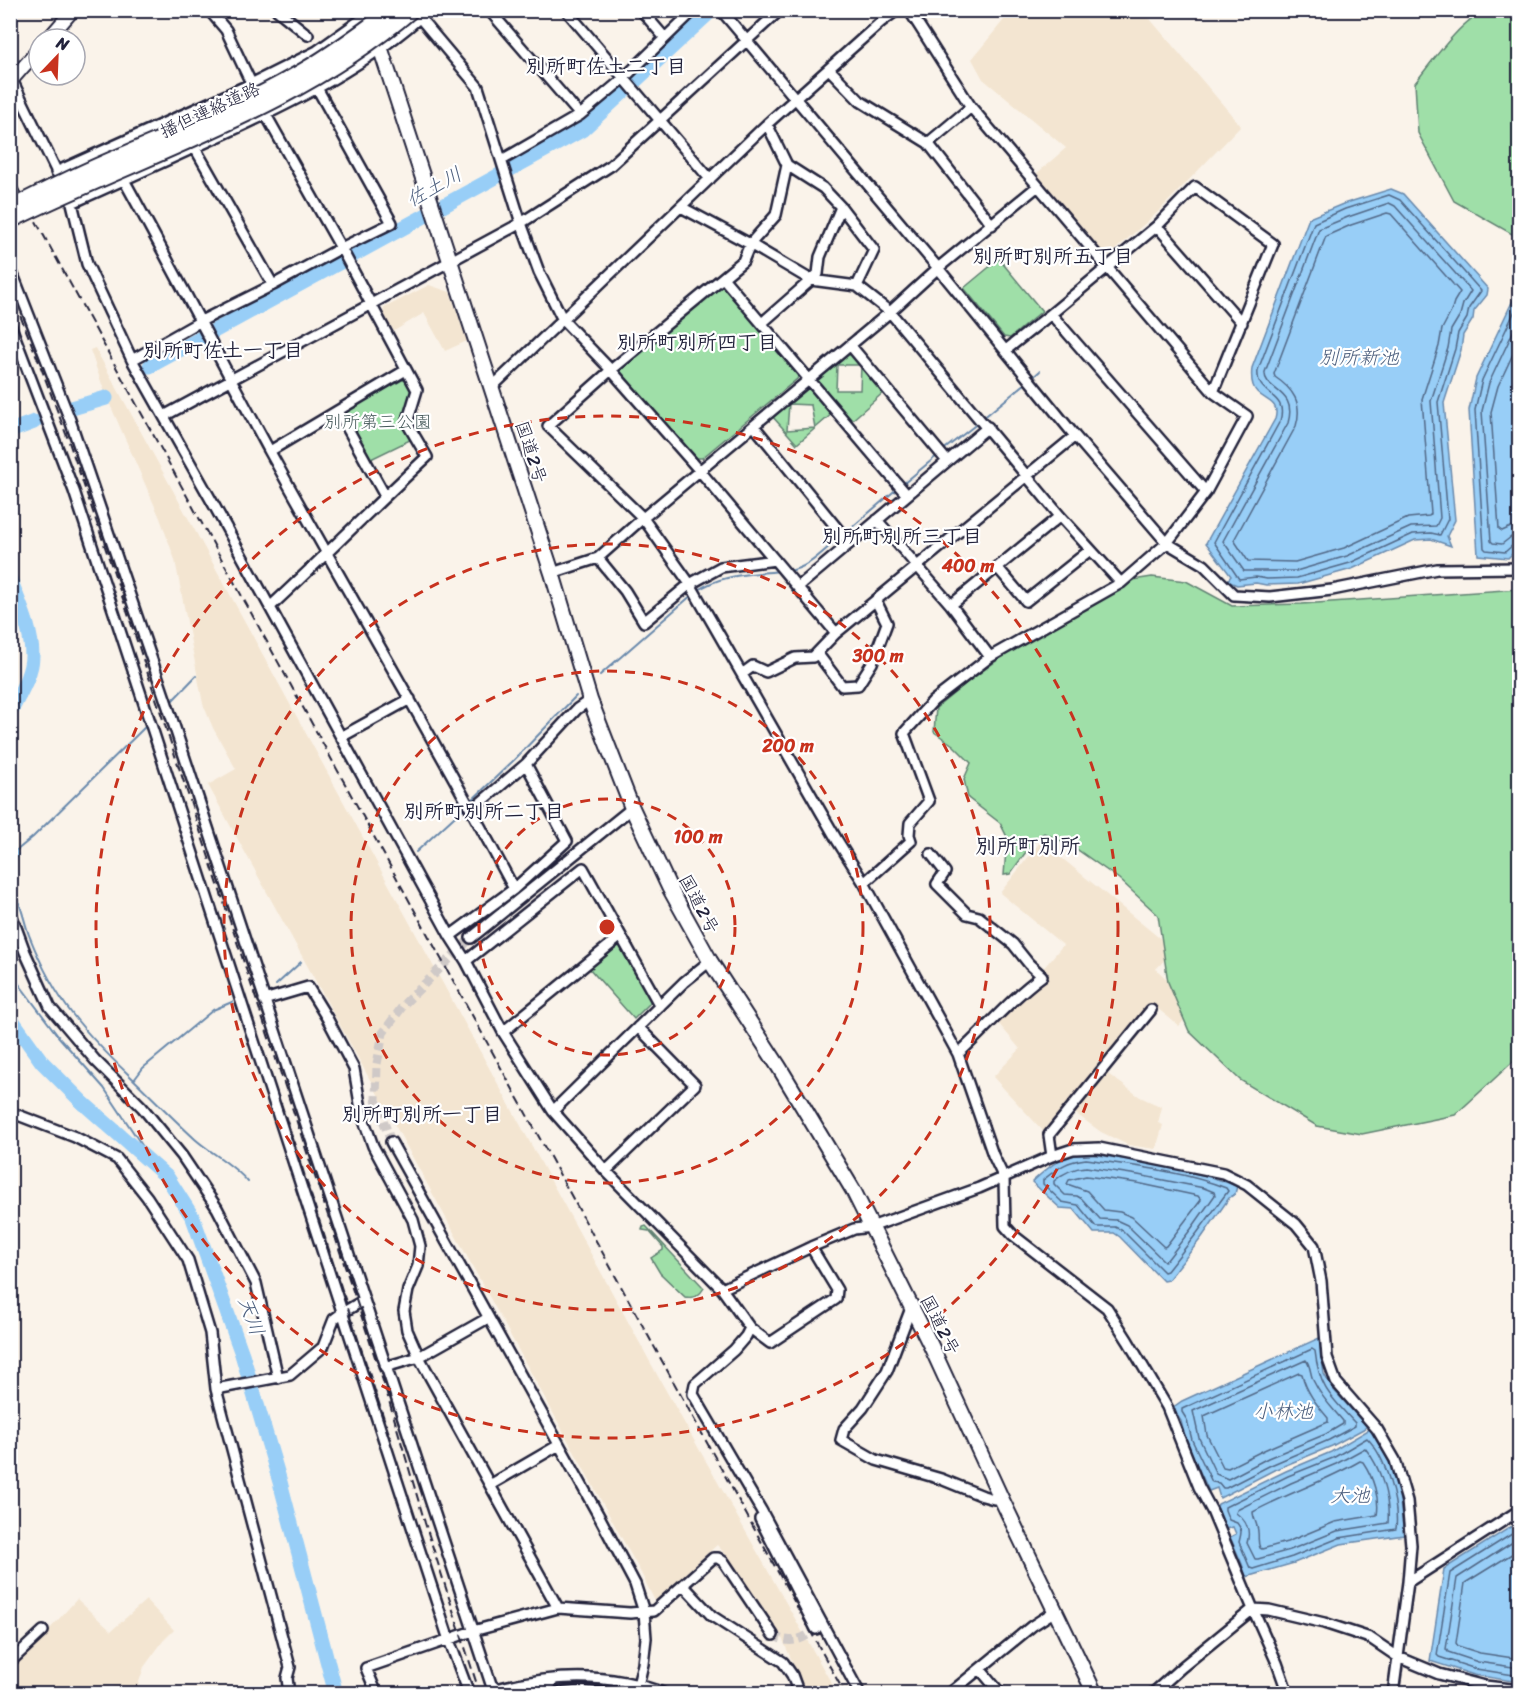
<svg xmlns="http://www.w3.org/2000/svg" width="1530" height="1704" viewBox="0 0 1530 1704" font-family="Sriracha,'Klee One',sans-serif">
	<style>
		.built { fill: #f3e5d1 }
		.green { fill: #9fdfa8; stroke: #608072; stroke-width: 1.5; fill-rule: evenodd }
		.water { fill: #98cef7; stroke: #6989ac; stroke-width: 1.5 }
		.lines { fill: none; stroke-linecap: round; stroke-linejoin: round }
		.shore { stroke: #516786; stroke-width: 1.5 }
		.stream { stroke: #6989ac; stroke-width: 2 }
		.river { stroke: #98cef7; stroke-width: 15 }
		.minor-tunnel { stroke: #cfc9c7; stroke-width: 9; stroke-dasharray: 9 4.5; stroke-linecap: butt }
		.minor-casing { stroke: #22223b; stroke-width: 14 }
		.major-casing { stroke: #22223b; stroke-width: 16 }
		.highway-casing { stroke: #22223b; stroke-width: 18 }
		.minor { stroke: #fff; stroke-width: 9 }
		.major { stroke: #fff; stroke-width: 12 }
		.highway { stroke: #fff; stroke-width: 14 }
		.rail { stroke: #22223b; stroke-width: 2; stroke-dasharray: 9 4.5; stroke-linecap: butt }
		.highway-bridge-casing { stroke: #22223b; stroke-width: 18; stroke-linecap: butt }
		.highway-bridge { stroke: #fff; stroke-width: 14 }
		.ring { fill: none; stroke: #c8321e; stroke-width: 3; stroke-dasharray: 10 8 }
		.labels { text-anchor: middle; dominant-baseline: central; stroke-width: 4.5; stroke-linejoin: round; paint-order: stroke }
		.street-label { font-size: 18px; fill: #22223b; stroke: #fff }
		.park-label { font-size: 18px; fill: #485b5c; stroke: #fff }
		.neighbourhood-label { font-size: 20px; font-weight: bold; fill: #22223b; stroke: #fff }
		.water-label { font-size: 20px; font-style: italic; fill: #4b5e7d; stroke: #fff }
		.quarter-label { font-size: 21px; font-weight: bold; fill: #22223b; stroke: #fff }
		.centre { fill: #c8321e; stroke: #fff; stroke-width: 3 }
		.ring-label { font-size: 18px; text-anchor: middle; font-weight: bold; fill: #c8321e; stroke: #fff; stroke-width: 4.5; stroke-linejoin: round; paint-order: stroke }
	</style>
	<rect width="100%" height="100%" fill="#faf3ea"/>
	<filter id="ink" filterUnits="userSpaceOnUse"><feTurbulence type="fractalNoise" baseFrequency=".0167" numOctaves="2"/><feDisplacementMap in="SourceGraphic" scale="12" xChannelSelector="R" yChannelSelector="G"/><feConvolveMatrix kernelMatrix="1 2 1 2 8 2 1 2 1" color-interpolation-filters="sRGB"/></filter>
	<g filter="url(#ink)">
		<path class="built" d="M1012,10L1135,11L1150,19L1241,126L1158,212L1108,256L1103,255L1036,174L1066,148L983,79L972,59Z
			M429,285L450,292L467,341L445,351L424,313L394,331L383,314L384,308Z
			M95,348L660,1380L837,1693H804L792,1661L779,1631L728,1557L717,1545L655,1601L641,1573L208,785L236,769L213,728L203,704L175,560L160,518L105,393L90,350Z
			M1041,841L1174,950L1156,969L1196,1007L1179,1026L1151,1003L1044,1132L993,1077L1020,1049L999,1024L1001,1019L1035,984L1047,976L1042,970L1063,945L1000,893Z
			M1105,1072L1140,1097L1162,1107L1158,1123L1163,1125L1156,1149L1128,1145L1101,1132L1072,1111Z
			M77,1599L111,1631L146,1600L174,1630L163,1641L144,1667L138,1685L127,1693H119L111,1685L101,1693H11V1668L48,1635L49,1630Z"/>
		<path class="green" d="M1487,10L1519,11V238L1454,201L1418,133L1415,83C1431,63 1462,18 1487,10Z
			M999,259L1042,311L1010,338L1004,337L964,288Z
			M721,285L727,286L800,374L797,379L702,458H697L619,373L620,367Z
			M847,354H853L885,391L850,422L817,383L818,377ZM837,365H861L860,390H836Z
			M402,380L408,381L411,392L401,422L412,439L371,459L347,415L348,410Z
			M805,387L811,388L833,413L797,444L772,416ZM789,404L811,405L815,428L787,430Z
			M1152,577L1186,581L1232,606L1302,604L1519,589V1056L1455,1115L1362,1134L1317,1126L1240,1080L1189,1031L1168,982L1158,915L1119,879L1072,846L1044,833L1036,838L1010,874L1004,875L1007,837L1000,823L968,798L964,779L971,763L953,745L934,732L936,708L969,681L1049,622L1114,583Z
			M616,945H622L652,999L649,1004L634,1019L589,968Z
			M646,1226L704,1288C700,1295 694,1299 685,1297L660,1273L651,1258L663,1250V1247L649,1231L642,1230L643,1227Z"/>
		<path class="water" d="M1391,189L1403,194L1488,289L1487,295L1474,311L1473,319L1463,335L1461,350L1444,403L1455,520L1447,536L1451,546L1431,539L1415,540L1352,569L1298,584L1266,585L1256,583L1237,585L1227,581L1231,576L1206,543L1275,419C1280,402 1267,402 1257,392C1251,386 1251,377 1252,368L1309,218L1343,204Z
			M1519,288L1520,546L1508,558L1478,555L1469,410L1476,378L1513,300Z
			M1086,1153C1137,1161 1189,1168 1237,1186L1235,1194L1229,1198L1202,1237L1168,1280L1163,1281L1120,1237L1114,1233H1094L1074,1209L1060,1208L1032,1182C1050,1166 1061,1155 1086,1153Z
			M1319,1338L1324,1374L1332,1388L1367,1427L1332,1446L1274,1470L1220,1498L1217,1488L1209,1491L1186,1442L1181,1421L1172,1408L1182,1401Z
			M1370,1429L1388,1459L1398,1485L1404,1535L1341,1544L1294,1563L1246,1577L1242,1564L1230,1537L1236,1534L1233,1527L1226,1529L1217,1507L1218,1504L1286,1471L1331,1452Z
			M1512,1526L1520,1530L1519,1682L1474,1675L1430,1661L1444,1569Z"/>
		<g class="lines">
			<path class="shore" d="M1389,195L1400,200L1481,291L1469,308L1467,318L1458,333L1455,349L1438,402L1448,519L1440,535L1431,533L1413,534L1350,563L1297,578L1267,579L1256,577L1239,579L1214,542L1280,421C1289,392 1255,397 1258,370L1314,223L1345,209Z
				M1389,203L1395,206L1471,291L1463,304L1460,315L1451,330L1448,348L1431,401L1440,518L1436,526L1411,527L1347,556L1296,571H1244L1223,541L1288,423C1298,389 1263,391 1265,372L1319,229L1348,217Z
				M1387,213L1391,214L1460,292L1454,302L1451,312L1442,329L1439,346L1422,399L1431,514L1429,516L1408,518L1344,548L1295,562L1248,561L1234,540L1296,426C1303,403 1293,389 1275,377L1274,374L1326,236L1351,225Z
				M1520,300L1482,380L1475,410L1484,548L1486,550L1505,552L1514,544L1520,543
				M1520,317L1489,383L1482,411L1491,541L1493,543L1502,544L1511,537L1520,535
				M1520,339L1498,386L1491,412L1499,529L1502,531L1511,527L1520,526
				M1086,1159C1133,1166 1182,1171 1226,1188L1228,1191L1197,1233L1167,1271L1164,1272L1123,1231L1115,1227H1096L1078,1205L1062,1202L1043,1184V1180C1058,1168 1066,1161 1086,1159Z
				M1086,1167L1138,1175L1204,1188L1214,1192L1215,1195L1191,1229L1167,1260L1164,1261L1127,1225L1116,1220L1100,1219L1082,1199L1077,1196L1065,1195L1054,1184V1181C1064,1172 1073,1168 1086,1167Z
				M1086,1176L1137,1183L1198,1196L1201,1200L1166,1246L1164,1247L1132,1217L1120,1212L1104,1210L1087,1191L1067,1184L1069,1180Z
				M1312,1349L1315,1351C1319,1388 1331,1397 1355,1423V1426L1329,1440L1271,1465L1226,1488H1223L1219,1483L1212,1482L1192,1440L1187,1420L1182,1412V1409Z
				M1306,1360C1311,1366 1310,1375 1314,1382C1321,1397 1332,1408 1343,1421V1424L1326,1434L1268,1458L1228,1479L1216,1474L1199,1438L1193,1411Z
				M1299,1373L1302,1374C1306,1392 1317,1405 1328,1418V1422L1264,1450L1228,1468L1223,1467L1207,1435L1204,1416Z
				M1367,1438C1386,1457 1399,1503 1396,1529L1339,1538L1292,1557L1253,1569L1250,1568L1239,1542C1241,1534 1243,1530 1237,1523L1229,1520L1225,1510V1507L1288,1476L1333,1458Z
				M1365,1448C1381,1467 1390,1499 1388,1523L1337,1531L1290,1550L1258,1559H1255L1247,1543C1251,1530 1247,1521 1236,1513L1237,1510L1291,1483L1336,1464Z
				M1360,1461L1363,1462C1373,1477 1380,1498 1377,1515L1335,1522L1287,1542L1262,1549L1260,1548C1257,1541 1259,1539 1258,1532C1258,1525 1253,1518 1253,1512C1288,1493 1326,1481 1360,1461Z
				M1520,1535L1512,1534L1450,1573L1437,1655L1439,1657L1476,1669L1520,1676
				M1520,1542H1513L1457,1578L1446,1649L1448,1652L1478,1662L1520,1668
				M1520,1551L1515,1552L1465,1583L1456,1643L1458,1646L1480,1653L1520,1659"/>
			<path class="stream" d="M1031,379L1040,371
				M982,419L1026,383
				M942,451L978,423
				M903,484L938,455
				M844,534L899,487
				M787,571C808,569 823,551 839,538
				M697,591C720,574 754,574 781,571
				M600,675L693,594
				M171,702L196,676
				M470,802L514,760L576,696
				M416,852L466,806
				M10,857L11,855L33,837L146,726
				M10,889C22,902 23,919 29,935C40,963 54,991 73,1015C90,1037 109,1056 129,1075C151,1096 172,1118 195,1139C212,1154 233,1164 248,1182
				M10,970L13,976L58,1036L104,1088L157,1168
				M276,985L301,962
				M134,1080L143,1068L213,1010L232,1002"/>
			<path class="river" d="M150,366L582,130L712,10
				M72,408L106,398
				M10,431L34,422
				M10,579C19,603 32,630 32,656C32,675 18,696 10,713
				M10,854L11,855
				M10,1017L42,1062L82,1102L167,1177L193,1218L242,1354L280,1482L336,1694"/>
			<path class="minor-tunnel" d="M391,1142L376,1100L377,1064L383,1033L405,1003L471,938
				M773,1635C789,1645 803,1640 816,1629"/>
			<defs>
				<path id="minor" d="M209,10L226,30L266,115L341,248L417,390L407,423L427,457C374,506 323,558 270,607
					M277,10L308,35
					M489,10L580,115
					M566,10L710,179
					M641,10L665,38
					M721,10L938,268L1075,436L1167,543L1204,565L1234,595L1270,597L1332,590L1437,569L1520,568
					M420,18L478,87L521,223L539,272L563,320L611,370L700,471L836,633
					M829,69L860,101L928,143L992,225
					M12,80L72,203L87,264L132,360L215,507L450,936L466,961L503,1032L553,1111L606,1171L722,1289L750,1328L746,1336L734,1350L695,1384L693,1394L761,1510L860,1694
					M767,124L787,165L823,188L841,207L874,250L857,286
					M928,143L971,107
					M195,148L273,285
					M502,160L580,115L623,79L694,10
					M787,165L776,215L750,244L743,261L611,370L548,426L643,518L690,584L837,840L864,883L958,1054L993,1155L1004,1178L1005,1226L1013,1235L1107,1308L1128,1341L1167,1407L1199,1487L1212,1511L1253,1609L1277,1663L1288,1694
					M56,172L253,83L317,51L372,12
					M124,180C174,270 221,362 270,452C351,598 436,742 514,889
					M72,203C122,181 172,158 222,135C294,102 369,65 428,10
					M681,207L750,244L811,280L857,286L890,312L1060,516L1121,583
					M1157,226L1242,323
					M10,267L70,420L169,710L491,1684L496,1689C551,1675 611,1672 665,1694
					M724,279L907,495
					M1051,314L1206,492
					M762,323L818,274L820,257L841,207
					M10,324L74,491L153,731L449,1640L467,1688V1694
					M850,345L947,461
					M1006,350L1051,314L1157,226L1195,187L1273,244L1213,392
					M132,360L201,321L273,285L341,248L392,223L317,88
					M491,388L767,124L882,21L897,10
					M338,411L385,496
					M164,416L521,223L610,166L780,10
					M754,426L849,543
					M270,451L406,370
					M877,520L951,605L990,657
					M598,558L625,591L644,622L690,584L721,567L775,560
					M997,567L1026,601L1090,550
					M552,573L598,558L643,518L890,312L938,268L1038,186
					M798,587L988,427
					M951,605L1060,516
					M817,653L842,686L858,685L872,663L887,623L876,601
					M742,674L753,666L766,672L795,658L813,657L836,633L1075,436
					M341,737L410,699
					M472,810L526,764L577,709L590,700
					M931,854L945,872L937,884L967,914L979,917L1013,944L1029,964L1042,976C1011,998 987,1028 958,1054
					M864,883L911,841L909,835L910,823L929,801L904,733L933,701L990,657L1121,583L1167,543L1206,492L1247,416L1213,392L971,107L909,10
					M10,911L25,952L50,1007L95,1060L142,1107L182,1156L217,1208L256,1283L278,1378
					M450,936L514,889L567,841L526,764
					M471,938L632,808
					M466,961L583,868L660,1006
					M264,1000L308,987L327,1018L354,1069L362,1115L373,1146L413,1220L420,1246L418,1266L408,1290L404,1311L407,1330L419,1357L558,1608
					M503,1032L621,936
					M553,1111L684,982L710,961
					M10,1112L75,1137L117,1159L147,1197L188,1260L210,1333L216,1389L290,1667L287,1678L289,1694
					M391,1142L600,1518L635,1584L644,1612L646,1638L643,1664L636,1694
					M1052,1156L1049,1135L1151,1010
					M606,1171L695,1085L638,1027
					M722,1289L811,1247L854,1229L871,1227L979,1188L1052,1156L1073,1149L1099,1148L1223,1173L1247,1185L1296,1224L1314,1246L1321,1281L1327,1357L1336,1382L1377,1429L1395,1460L1407,1501L1411,1545L1408,1582L1393,1694
					M911,1308L887,1371L863,1408L844,1429L841,1440L876,1460L941,1479L983,1496L994,1499L1001,1498
					M750,1328L770,1343L836,1299L837,1290L811,1247
					M385,1367L419,1357L488,1318
					M216,1389L290,1375L323,1347L334,1319L342,1313L364,1300
					M490,1485L559,1445
					M760,1519L816,1629
					M1408,1582L1520,1510
					M683,1585L712,1616L783,1662L792,1675L799,1694
					M10,1662L43,1631
					M980,1669L1001,1694
					M377,1694L366,1668L473,1631L558,1608L630,1613L654,1611L713,1558H718L724,1562L773,1635
					M483,1694L496,1689
					M515,1694L552,1683
					M549,1694L581,1691L613,1694
					M949,1694L1032,1626L1055,1611
					M1152,1694L1182,1667L1253,1609L1269,1610L1324,1623L1370,1638L1398,1657L1439,1674L1485,1686L1520,1690"/>
				<path id="major" d="M48,39L73,10
					M10,82L39,49"/>
				<path id="highway" d="M368,10L552,573L590,700L632,808L669,887L710,961L779,1067L853,1190L931,1346L1001,1498L1095,1694"/>
			</defs>
			<use href="#minor" class="minor-casing"/>
			<use href="#major" class="major-casing"/>
			<use href="#highway" class="highway-casing"/>
			<use href="#minor" class="minor"/>
			<use href="#major" class="major"/>
			<use href="#highway" class="highway"/>
			<path class="rail" d="M10,174L845,1694
				M10,291L39,362L69,442L124,602L385,1387L425,1523L480,1694
				M281,1103L391,1440"/>
			<defs>
				<path id="highway-bridge" d="M10,208C47,189 84,171 122,155C184,129 247,104 304,70C335,52 363,31 391,10
					M10,221C145,154 296,110 412,10"/>
			</defs>
			<use href="#highway-bridge" class="highway-bridge-casing"/>
			<use href="#highway-bridge" class="highway-bridge"/>
		</g>
	</g>
	<g class="ring">
		<circle cx="607" cy="927" r="128"/>
		<circle cx="607" cy="927" r="256"/>
		<circle cx="607" cy="927" r="383"/>
		<circle cx="607" cy="927" r="511"/>
	</g>
	<g class="labels">
		<g class="street-label">
			<text transform="translate(210 110) rotate(-25)">播但連絡道路</text>
			<text transform="translate(531 452) rotate(72)">国道2号</text>
			<text transform="translate(699 904) rotate(62)">国道2号</text>
			<text transform="translate(940 1325) rotate(63)">国道2号</text>
		</g>
		<g class="park-label">
			<text x="378" y="422">別所第三公園</text>
		</g>
		<g class="neighbourhood-label">
			<text x="606" y="66">別所町佐土二丁目</text>
			<text x="1053" y="256">別所町別所五丁目</text>
			<text x="697" y="342">別所町別所四丁目</text>
			<text x="223" y="350">別所町佐土一丁目</text>
			<text x="902" y="536">別所町別所三丁目</text>
			<text x="484" y="811">別所町別所二丁目</text>
			<text x="422" y="1114">別所町別所一丁目</text>
		</g>
		<g class="water-label">
			<text transform="translate(434 187) rotate(-29)">佐土川</text>
			<text x="1359" y="357">別所新池</text>
			<text transform="translate(251 1316) rotate(70)">天川</text>
			<text x="1283" y="1411">小林池</text>
			<text x="1350" y="1495">大池</text>
		</g>
		<g class="quarter-label">
			<text x="1028" y="846">別所町別所</text>
		</g>
	</g>
	<circle cx="607" cy="927" r="9" class="centre"/>
	<g class="ring-label">
		<text x="968" y="572">400 m</text>
		<text x="878" y="662">300 m</text>
		<text x="788" y="752">200 m</text>
		<text x="698" y="843">100 m</text>
	</g>
	<rect width="1530" height="1704" fill="none" stroke="#fff" stroke-width="36"/>
	<rect x="18" y="18" width="1494" height="1668" fill="none" stroke="#22223b" stroke-width="2" filter="url(#ink)"/>
	<g transform="translate(57 57) rotate(23)"><circle r="28" fill="#ffffff" stroke="#a7a7b1" stroke-width="1.5"/>
	<path d="M0-4.5L10 22L0 15L-10 22Z" fill="#c8321e"/>
	<text y="-9" font-size="16" font-weight="bold" text-anchor="middle" fill="#22223b">N</text>
	</g>
</svg>
